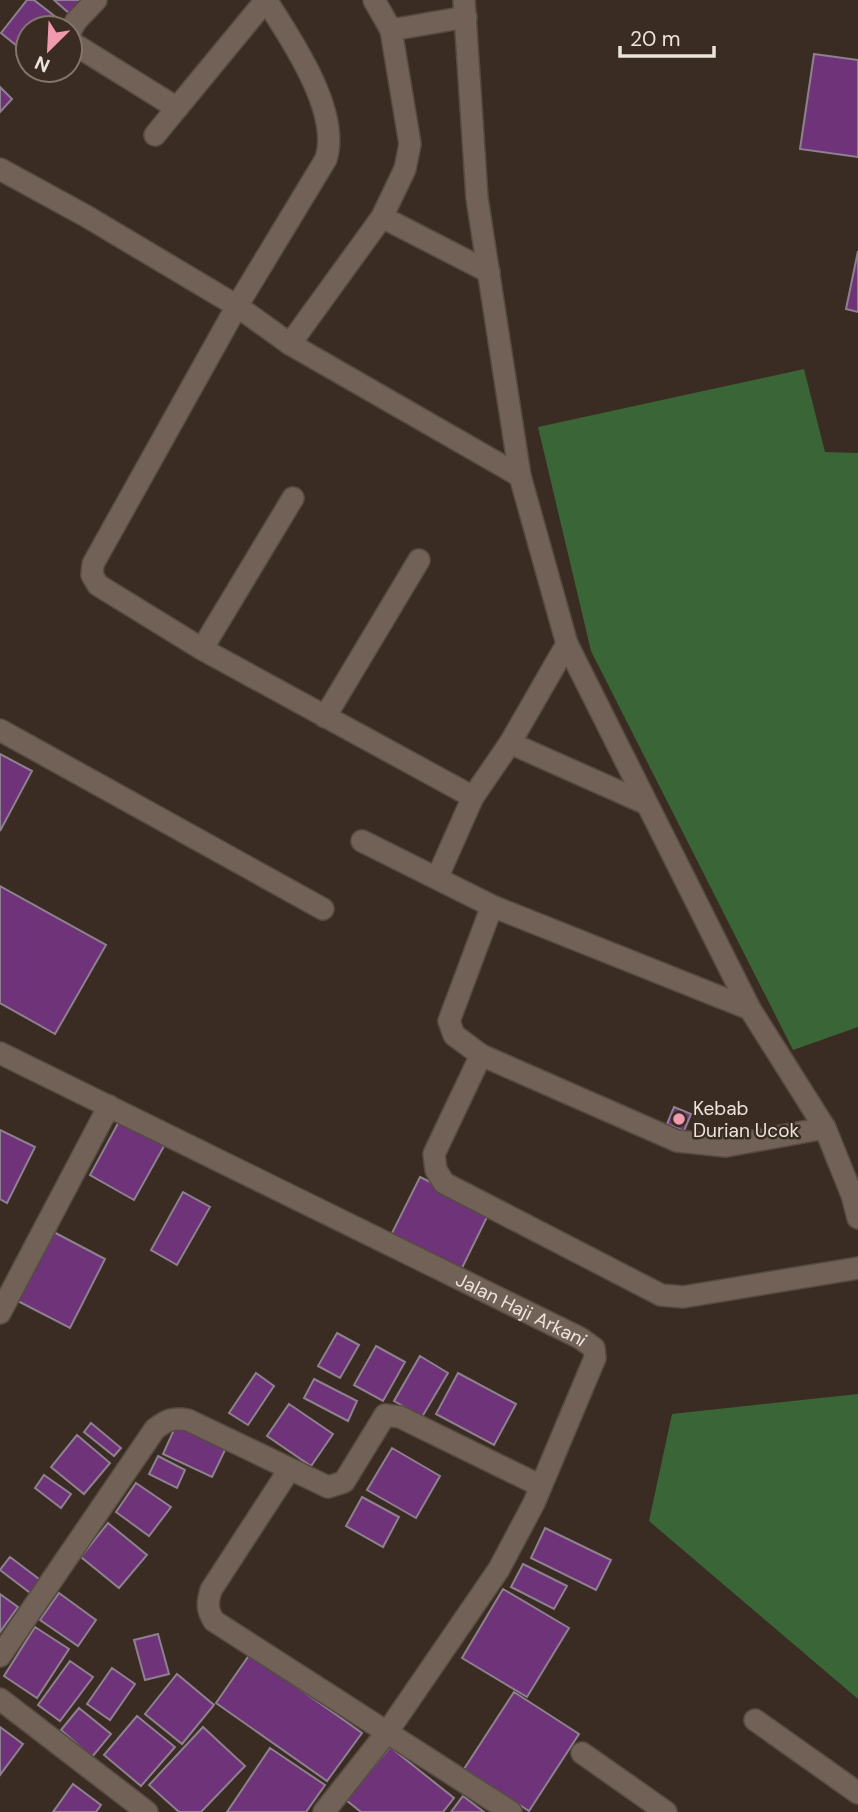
<svg xmlns="http://www.w3.org/2000/svg" width="858" height="1812" viewBox="0 0 858 1812" font-family="'DM Sans',sans-serif">
	<style>
		.green { fill: #3a6536 }
		.building { fill: #6f3379; stroke: #8e818f; stroke-width: 2 }
		.lines { fill: none; stroke-linecap: round; stroke-linejoin: round }
		.street-casing { stroke: #564b41; stroke-width: 24 }
		.street { stroke: #716156; stroke-width: 21 }
		.poi-dot { fill: #f29aad; stroke: #3a2c22; stroke-width: 2.5 }
		.labels { text-anchor: middle; dominant-baseline: central; stroke-width: 5; stroke-linejoin: round; paint-order: stroke }
		.poi-label { font-size: 19px; fill: #ece3dc; stroke: #3a2c22; text-anchor: start }
		.street-label { font-size: 19px; fill: #ece3dc; stroke: #3a2c22 }
	</style>
	<rect width="100%" height="100%" fill="#3a2c22"/>
	<path class="green" d="M804,369L825,452L858,453V1027L793,1050L591,651L538,427Z
		M858,1394V1699L649,1521L672,1414Z"/>
	<path class="building" d="M27,0H34L66,25L64,28H28V55L1,33Z
		M54,0H82L70,14Z
		M814,54L858,60V157L800,149Z
		M0,87L12,99L0,112Z
		M858,251V312L846,309Z
		M0,754L32,771L0,831Z
		M0,886L106,945L55,1034L0,1003Z
		M674,1107L691,1114L684,1131L667,1124Z
		M123,1114L168,1139L134,1200L90,1175Z
		M0,1130L35,1147L7,1203L0,1199Z
		M420,1177L490,1211L460,1272L390,1237Z
		M183,1192L210,1207L177,1265L151,1250Z
		M48,1229L105,1259L70,1328L12,1298Z
		M337,1333L359,1345L340,1378L318,1366Z
		M376,1346L405,1362L383,1401L354,1385Z
		M420,1356L448,1373L422,1417L394,1401Z
		M256,1373L274,1386L248,1425L229,1413Z
		M458,1373L516,1404L494,1445L436,1414Z
		M314,1379L357,1401L348,1421L304,1398Z
		M289,1404L333,1434L311,1466L267,1436Z
		M91,1423L121,1448L114,1456L84,1432Z
		M177,1423L227,1446L212,1477L163,1454Z
		M77,1435L110,1463L84,1494L51,1467Z
		M392,1448L440,1476L416,1518L367,1490Z
		M158,1456L185,1470L177,1488L149,1474Z
		M44,1475L71,1494L61,1508L35,1488Z
		M136,1483L171,1507L149,1536L116,1512Z
		M362,1497L399,1517L383,1547L346,1526Z
		M108,1523L147,1555L119,1588L81,1557Z
		M545,1528L611,1560L596,1590L531,1558Z
		M10,1557L43,1582L33,1595L0,1570Z
		M523,1564L567,1586L554,1609L511,1587Z
		M503,1589L569,1628L527,1697L462,1658Z
		M59,1593L96,1620L78,1646L40,1620Z
		M0,1594L18,1607L0,1632Z
		M35,1627L69,1649L37,1698L4,1676Z
		M158,1634L169,1674L145,1680L134,1640Z
		M250,1654L362,1733L327,1781L216,1703Z
		M70,1661L93,1677L60,1721L38,1705Z
		M112,1668L135,1684L110,1720L87,1704Z
		M177,1674L214,1705L182,1744L145,1714Z
		M514,1692L579,1734L529,1811L464,1769Z
		M79,1708L111,1734L92,1757L61,1730Z
		M137,1716L175,1747L141,1786L104,1755Z
		M0,1727L23,1744L0,1775Z
		M203,1727L245,1766L201,1812H179L149,1785Z
		M390,1747L454,1798L443,1812H361L346,1800Z
		M270,1748L325,1785L306,1812H227Z
		M73,1784L101,1805L96,1812H53Z
		M463,1796L484,1812H451Z"/>
	<g class="lines">
		<defs>
			<g id="street">
				<path d="M266,0C291,39 341,112 326,159L237,306L93,564L92,575L98,585L202,649L473,797"/>
				<path d="M464,0L477,198L520,476L567,644L750,1009L825,1128L852,1195L858,1218"/>
				<path d="M391,30L466,17"/>
				<path d="M70,32L76,21L96,0"/>
				<path d="M70,38L74,44L177,108L266,0"/>
				<path d="M155,135L177,108"/>
				<path d="M0,169L86,216L237,306L290,344L520,476"/>
				<path d="M382,217L489,272"/>
				<path d="M290,344L382,217L405,169L410,144L391,30L374,0"/>
				<path d="M202,649L293,498"/>
				<path d="M325,717L419,560"/>
				<path d="M0,730L323,909"/>
				<path d="M510,743L647,804"/>
				<path d="M362,841L492,906L750,1009"/>
				<path d="M437,878L473,797L510,743L567,644"/>
				<path d="M492,906L449,1021L454,1035L481,1055L677,1141L726,1146L825,1128"/>
				<path id="s1" d="M0,1053L580,1338L594,1348L595,1358L534,1503L499,1569L388,1731L324,1812"/>
				<path d="M481,1055L434,1154L436,1170L444,1183L661,1295L683,1297L858,1268"/>
				<path d="M0,1313L109,1106"/>
				<path d="M289,1470L211,1590C207,1603 207,1610 214,1621L511,1812"/>
				<path d="M0,1656L155,1429C167,1420 173,1417 188,1420L328,1487L344,1482L385,1415L400,1417L541,1486"/>
				<path d="M0,1699L147,1812"/>
				<path d="M755,1720L858,1793"/>
				<path d="M582,1753L666,1812"/>
			</g>
		</defs>
		<use href="#street" class="street-casing"/>
		<use href="#street" class="street"/>
	</g>
	<circle class="poi-dot" cx="679" cy="1119" r="7"/>
	<g class="labels">
		<g class="poi-label">
			<text x="693" y="1108">Kebab<tspan x="693" dy="22">Durian Ucok</tspan></text>
		</g>
		<g class="street-label">
			<text stroke="none"><textPath href="#s1" startOffset="581">Jalan Haji Arkani</textPath></text>
		</g>
	</g>
	<g transform="translate(49 49) rotate(204)"><circle r="33" fill="#3a2c22" stroke="#81756c" stroke-width="2"/>
	<path d="M0-5L12 26L0 18L-12 26Z" fill="#f29aad"/>
	<text y="-10" font-size="19" font-weight="bold" text-anchor="middle" fill="#ece3dc">N</text>
	</g>
	<path d="M620 46v10h94v-10" fill="none" stroke="#ece3dc" stroke-width="3.5"/>
	<text x="630" y="46" font-size="21" fill="#ece3dc" stroke="#3a2c22" stroke-width="5" paint-order="stroke">20 m</text>
</svg>
